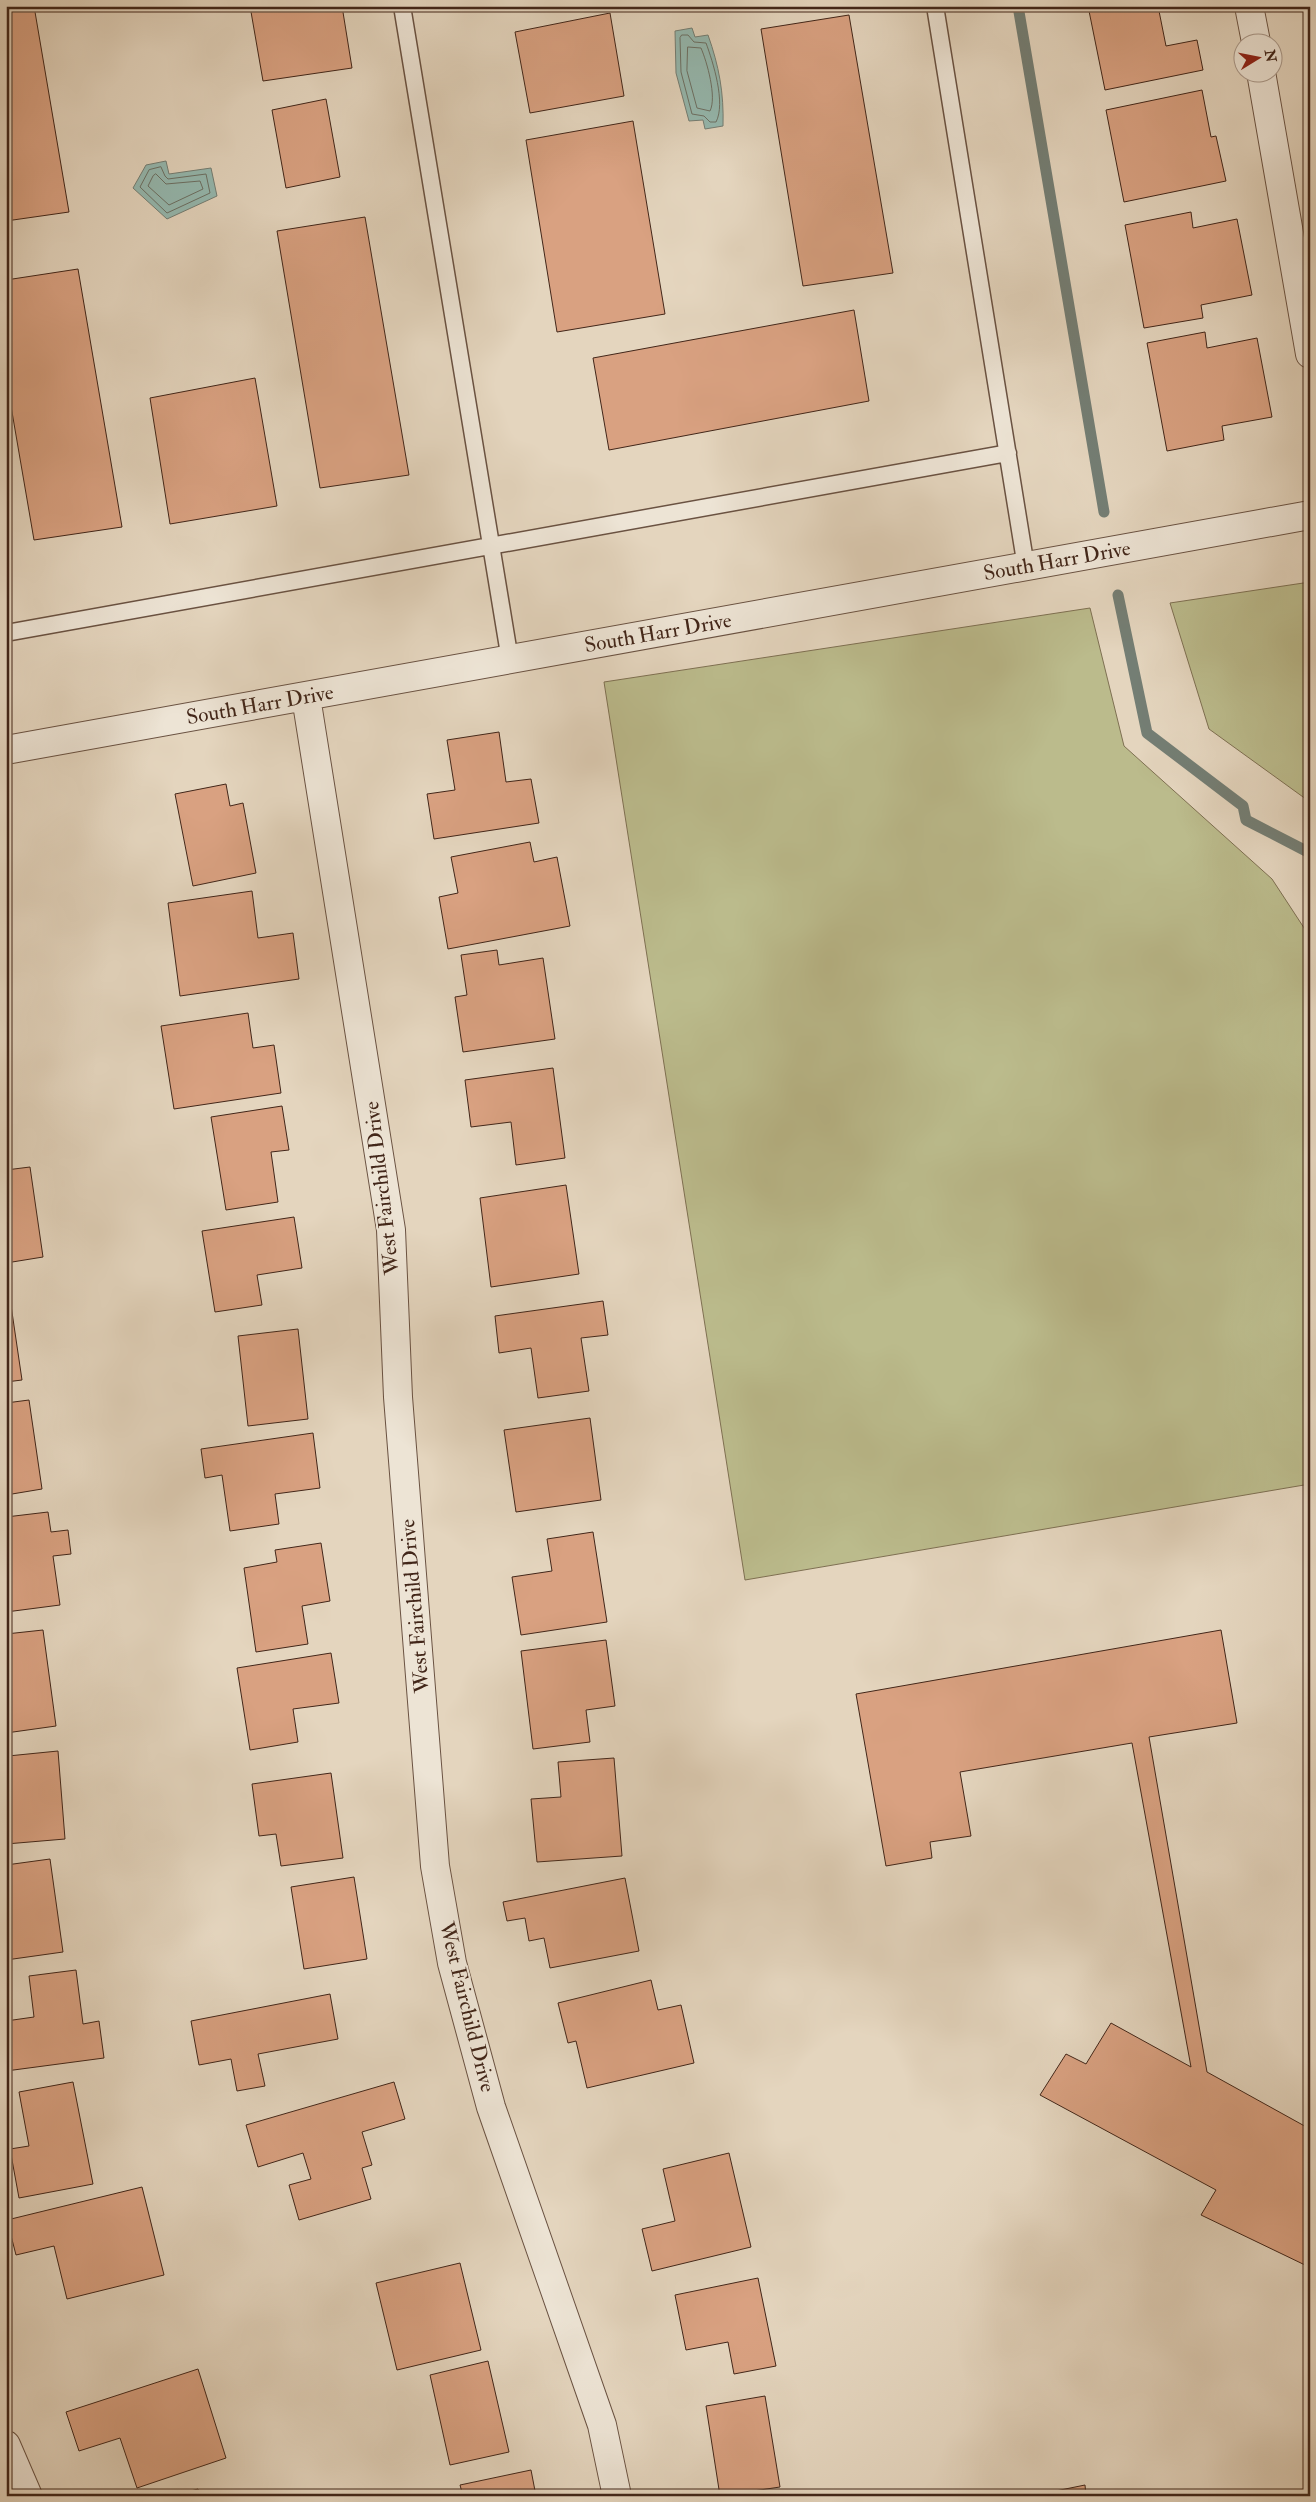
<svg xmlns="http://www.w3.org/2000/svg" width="1316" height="2502" viewBox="0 0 1316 2502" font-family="'IM FELL Double Pica',serif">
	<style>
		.green { fill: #bbbb8c; stroke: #7e7052 }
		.water { fill: #95b9b0; stroke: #747e74 }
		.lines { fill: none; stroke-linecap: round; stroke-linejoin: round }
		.shore { stroke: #6c7064; stroke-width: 1 }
		.stream { stroke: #747e74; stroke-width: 11 }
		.building { fill: #d9a181; stroke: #422619 }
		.lane-casing { stroke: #6a5242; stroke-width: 19 }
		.street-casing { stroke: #6a5242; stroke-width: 30 }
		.lane { stroke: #ede4d5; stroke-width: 16 }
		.street { stroke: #ede4d5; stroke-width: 28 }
		.labels { text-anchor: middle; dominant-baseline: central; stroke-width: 4; stroke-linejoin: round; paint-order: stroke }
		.street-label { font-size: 21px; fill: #422619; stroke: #ede4d5 }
	</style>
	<rect width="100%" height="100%" fill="#e4d5be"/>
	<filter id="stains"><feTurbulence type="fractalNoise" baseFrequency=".004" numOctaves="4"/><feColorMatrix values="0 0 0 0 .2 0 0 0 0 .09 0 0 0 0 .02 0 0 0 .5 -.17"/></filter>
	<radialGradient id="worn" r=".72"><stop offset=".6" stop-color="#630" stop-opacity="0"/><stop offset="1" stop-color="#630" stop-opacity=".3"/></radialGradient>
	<path class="green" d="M1310,582V802L1209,729L1170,603Z
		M1090,608L1124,746L1272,879L1310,937V1484L745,1580L604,682Z"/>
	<path class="water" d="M692,28L695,37L708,35C719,66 724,93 723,126L705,129L703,120L689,121L676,73L675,31Z
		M166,161L169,174L211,168L217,196L167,219L133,188L146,165Z"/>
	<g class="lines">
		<path class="shore" d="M682,35H688L694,42L706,43C713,62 726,103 716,122H710L704,116L692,114L681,72L680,38Z
			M688,47L701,48C707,62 717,97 710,111L697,108L687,71Z
			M161,167L165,176L168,179L206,174L210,193L167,213L140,187L149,170Z
			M156,174L166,184L200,181L203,189L169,205L148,186L153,176Z"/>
		<path class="stream" d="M1018,6L1104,512
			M1118,595L1147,733L1243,806L1246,820L1310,853"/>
	</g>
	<path class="building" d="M6,6H34L69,212L6,221Z
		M250,6H342L352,68L263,81Z
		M1088,6H1158L1166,46L1197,40L1203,70L1105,90Z
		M610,13L624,96L530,113L515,32Z
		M849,15L893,273L803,286L761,29Z
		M1202,90L1211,137L1216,136L1226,181L1124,202L1106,110Z
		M326,99L340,177L286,188L272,110Z
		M633,121L665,314L557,332L526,140Z
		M1191,212L1193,228L1237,219L1252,295L1201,305L1203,318L1144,328L1125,225Z
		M365,217L409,475L320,488L277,231Z
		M78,269L122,527L34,540L6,377V280Z
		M854,310L869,401L609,450L593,358Z
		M1205,332L1207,348L1257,338L1272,417L1222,426L1224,440L1167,451L1147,343Z
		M255,378L277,506L170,524L150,398Z
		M499,732L506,782L531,779L539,823L434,839L427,794L455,790L447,740Z
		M226,784L230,806L243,803L256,873L193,886L175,794Z
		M530,842L534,862L557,857L570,926L448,949L439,897L458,893L451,857Z
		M252,891L258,938L293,933L299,979L180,996L168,903Z
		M497,950L499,965L543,958L555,1039L463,1052L455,997L467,995L461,955Z
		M248,1013L253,1048L274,1045L281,1093L174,1109L161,1026Z
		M553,1068L565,1158L516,1165L511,1122L471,1127L465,1080Z
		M282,1106L289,1150L271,1152L278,1202L226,1210L211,1117Z
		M30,1167L43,1257L6,1263V1170Z
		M566,1185L579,1274L491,1287L480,1198Z
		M294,1217L302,1268L257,1275L262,1305L215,1312L202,1231Z
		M6,1285H8L22,1380L6,1382Z
		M603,1301L608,1335L581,1338L589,1391L538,1398L531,1348L499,1353L495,1316Z
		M298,1329L308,1419L248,1426L238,1336Z
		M29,1400L42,1489L6,1495V1403Z
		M590,1418L601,1500L516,1512L504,1430Z
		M313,1433L320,1488L275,1494L279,1524L230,1531L222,1475L205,1478L201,1449Z
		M48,1512L51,1532L68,1530L71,1554L53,1556L60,1605L6,1612V1517Z
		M593,1532L607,1622L521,1635L512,1577L552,1571L547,1539Z
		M321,1543L330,1601L302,1606L308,1644L256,1652L244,1568L277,1562L275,1550Z
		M43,1630L56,1726L6,1733V1634Z
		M1221,1630L1237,1723L1149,1737L1207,2072L1310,2129V2257L1305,2265L1201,2215L1216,2190L1040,2095L1066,2054L1086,2064L1111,2023L1191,2067L1132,1743L960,1772L971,1836L930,1842L932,1858L886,1866L856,1694Z
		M606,1640L615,1706L586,1710L590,1742L533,1749L521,1651Z
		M331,1653L339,1703L293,1709L298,1742L250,1750L237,1668Z
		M58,1751L65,1839L6,1844V1796L11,1795L8,1756Z
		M614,1758L622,1856L537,1862L531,1799L561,1797L558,1762Z
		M331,1773L343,1858L281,1866L276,1834L259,1836L252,1784Z
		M50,1859L63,1952L6,1960V1865Z
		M354,1877L367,1959L304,1969L291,1887Z
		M625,1878L639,1951L550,1968L544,1938L529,1941L525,1918L507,1921L503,1902Z
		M76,1970L83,2024L99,2021L104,2058L6,2071V2021L34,2017L29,1976Z
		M651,1980L658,2010L681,2005L694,2063L587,2088L576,2041L568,2043L558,2003Z
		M330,1994L338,2039L258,2054L265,2086L237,2091L231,2059L199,2065L191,2021Z
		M73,2082L93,2184L19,2198L10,2149L29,2146L19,2092Z
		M394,2082L405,2119L362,2132L372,2165L362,2168L371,2199L299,2220L289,2185L311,2179L303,2153L258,2167L246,2125Z
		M729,2153L751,2247L652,2271L642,2229L675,2221L663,2169Z
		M142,2187L164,2275L67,2299L54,2246L16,2255L7,2220Z
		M460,2263L481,2350L397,2370L376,2283Z
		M758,2278L776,2366L734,2374L728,2342L686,2350L675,2295Z
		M488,2361L509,2452L450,2465L430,2375Z
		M198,2369L226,2458L137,2488L120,2438L79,2451L66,2412Z
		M765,2396L780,2487L720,2496L706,2406Z
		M531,2470L536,2496H463L460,2485Z
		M1085,2485L1086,2496H1031Z
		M198,2489L200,2496H172Z"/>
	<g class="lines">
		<defs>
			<path id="lane" d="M402,6L510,660
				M935,6L1026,567
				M6,633L1008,453"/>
			<path id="street" d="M1249,6L1256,42
				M1261,72L1310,354
				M306,697L391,1230L398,1397L435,1866L452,1963L491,2107L602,2425L617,2496
				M6,750L1310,515
				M6,2445L28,2496"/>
		</defs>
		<use href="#lane" class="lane-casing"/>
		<use href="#street" class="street-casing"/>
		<use href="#lane" class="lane"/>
		<use href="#street" class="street"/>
	</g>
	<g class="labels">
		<g class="street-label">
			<text transform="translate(1057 561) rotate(-10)">South Harr Drive</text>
			<text transform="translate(658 633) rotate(-10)">South Harr Drive</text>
			<text transform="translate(260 705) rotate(-10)">South Harr Drive</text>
			<text transform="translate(382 1188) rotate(-97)">West Fairchild Drive</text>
			<text transform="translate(415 1606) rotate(-95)">West Fairchild Drive</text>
			<text transform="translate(467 2007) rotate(76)">West Fairchild Drive</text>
		</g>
	</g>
	<rect width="1316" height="2502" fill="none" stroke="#e4d5be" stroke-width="25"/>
	<rect x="8" y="8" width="1301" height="2487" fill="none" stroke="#422619" stroke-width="2.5"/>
	<rect x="12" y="12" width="1291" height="2477" fill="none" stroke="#422619"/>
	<g transform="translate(1258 58) rotate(80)"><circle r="24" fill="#ede4d5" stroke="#a9988a"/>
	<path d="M0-4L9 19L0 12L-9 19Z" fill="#8f2418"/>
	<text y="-8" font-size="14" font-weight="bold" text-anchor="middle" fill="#422619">N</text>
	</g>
	<rect width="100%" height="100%" filter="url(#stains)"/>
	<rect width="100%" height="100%" fill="url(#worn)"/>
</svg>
